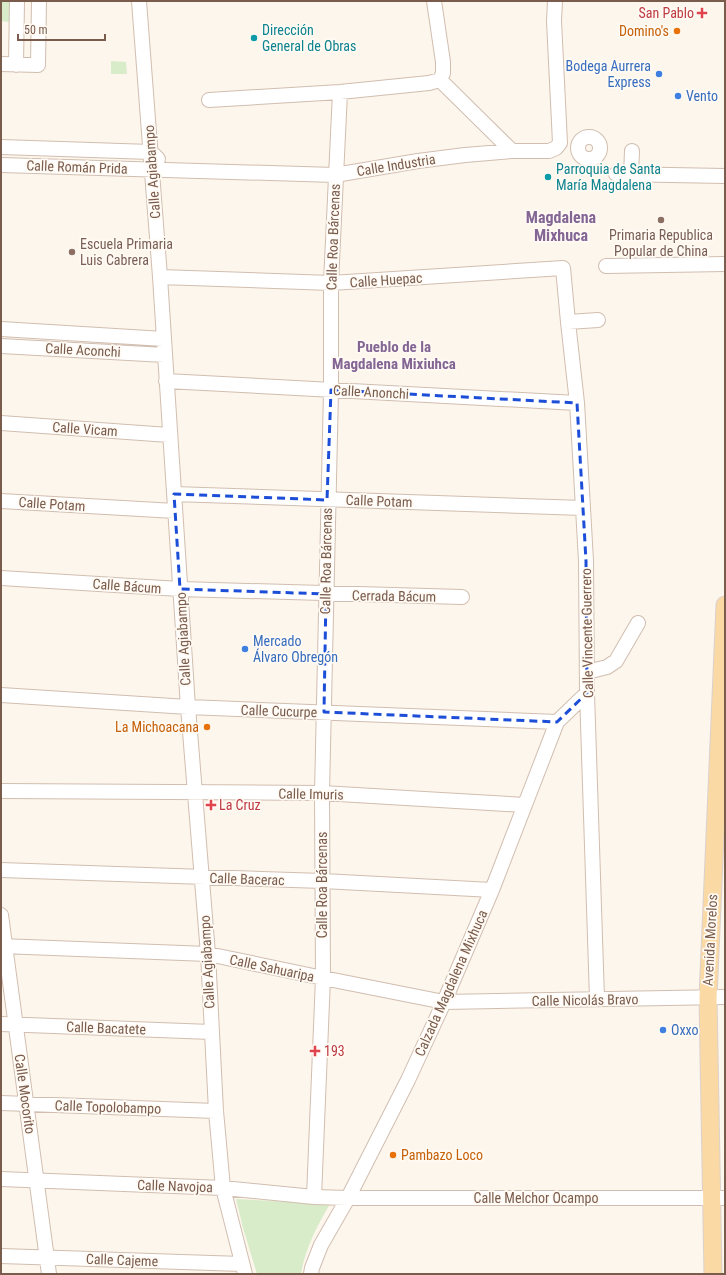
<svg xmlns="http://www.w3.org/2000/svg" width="726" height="1275" viewBox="0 0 726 1275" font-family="'Roboto Condensed',sans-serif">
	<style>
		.green { fill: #d8ecc9 }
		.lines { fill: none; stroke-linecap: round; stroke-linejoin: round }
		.minor-casing { stroke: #d1beb0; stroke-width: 16 }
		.major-casing { stroke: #dad1cd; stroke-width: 19 }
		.minor { stroke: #fff; stroke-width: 14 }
		.major { stroke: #fbd9a5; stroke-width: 17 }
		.marked { fill: none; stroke: #1d4ed8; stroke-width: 3; stroke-dasharray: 8 5; stroke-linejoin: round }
		.health-dot { fill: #e0444e; stroke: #fffaf3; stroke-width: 1.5 }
		.food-dot { fill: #e8710a; stroke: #fffaf3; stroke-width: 1.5 }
		.culture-dot { fill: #0f9aa8; stroke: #fffaf3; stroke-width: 1.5 }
		.shop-dot { fill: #3f7fe0; stroke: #fffaf3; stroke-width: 1.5 }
		.education-dot { fill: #8d6e63; stroke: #fffaf3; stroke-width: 1.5 }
		.labels { text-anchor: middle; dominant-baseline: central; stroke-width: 3.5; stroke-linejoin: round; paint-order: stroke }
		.health-label { font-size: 14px; fill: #be3a42; stroke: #fffaf3; text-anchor: start }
		.culture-label { font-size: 14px; fill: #0d838f; stroke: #fffaf3; text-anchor: start }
		.food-label { font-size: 14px; fill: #c56008; stroke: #fffaf3; text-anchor: end }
		.shop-label { font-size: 14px; fill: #366cbe; stroke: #fffaf3; text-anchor: start }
		.street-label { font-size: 14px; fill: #7a5c4d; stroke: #fffaf3 }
		.education-label { font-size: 14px; fill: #785e54; stroke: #fffaf3 }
		.neighbourhood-label { font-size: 15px; font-weight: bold; fill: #846695; stroke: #fffaf3 }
		.quarter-label { font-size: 16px; font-weight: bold; fill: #846695; stroke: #fffaf3 }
	</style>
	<rect width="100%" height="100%" fill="#fdf6ec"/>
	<path class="green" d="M1,1H9V22L1,21Z
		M111,61L126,62L127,74H111Z
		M236,1199L330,1204C317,1226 305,1249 301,1274H257L243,1228Z"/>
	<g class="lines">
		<defs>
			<path id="minor" d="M139,1L160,277L188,707L208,954L216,1111L223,1188L245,1274
				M434,1L443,62V73L440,80L512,151
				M1,64L38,65L39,1
				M16,65L17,1
				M209,100L340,92L429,83L440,80
				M578 148a11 11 0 1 1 22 0a11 11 0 1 1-22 0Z
				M1,147L151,152L158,159
				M1,165L335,175L418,161L465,155L512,151H549L556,148L560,143L554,21L555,1
				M616,174L725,176
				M631,174L632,151
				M606,266L725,264
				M160,277L331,283L563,268L568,322L577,403L583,508L586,561L587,693L597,999
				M568,322L598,320
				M1,329L164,339
				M1,346L165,355
				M166,381L577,403
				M1,423L169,435
				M174,494L583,508
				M1,501L175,511
				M1,578L180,589L462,597
				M587,672L607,667L616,661L638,623
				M1,695L188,707L557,722
				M1,791L322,793L525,805
				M1,870L323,881L492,890
				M1,915L49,1274
				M1,946L208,954L323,978L444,1002L725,997
				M1,1024L211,1032
				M1,1103L216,1111
				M1,1179L223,1188L314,1197L348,1198H725
				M314,1197L323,978L322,793L331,390V283L340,92
				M1,1256L242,1264
				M311,1274L312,1268L321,1245L348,1198L408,1080L444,1002L492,890L557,722L587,693"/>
			<path id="major" d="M713,1274L708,998L725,605"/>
		</defs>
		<use href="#minor" class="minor-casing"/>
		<use href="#major" class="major-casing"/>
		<use href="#minor" class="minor"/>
		<use href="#major" class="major"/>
	</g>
	<path class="marked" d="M331,390L577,403L586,561L587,693L557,722L324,712L326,594L180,589L174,494L327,500Z"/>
	<g class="health-dot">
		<path d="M700 7h4v4h4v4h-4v4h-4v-4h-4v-4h4z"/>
		<path d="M209 799h4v4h4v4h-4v4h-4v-4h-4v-4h4z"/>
		<path d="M313 1045h4v4h4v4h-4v4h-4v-4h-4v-4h4z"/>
	</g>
	<g class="food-dot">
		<circle cx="677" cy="31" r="4"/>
		<circle cx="207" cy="727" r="4"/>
		<circle cx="393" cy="1155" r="4"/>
	</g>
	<g class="culture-dot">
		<circle cx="254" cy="38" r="4"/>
		<circle cx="548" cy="177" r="4"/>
	</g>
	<g class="shop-dot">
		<circle cx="659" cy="74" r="4"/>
		<circle cx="678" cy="96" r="4"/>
		<circle cx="245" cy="649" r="4"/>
		<circle cx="663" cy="1030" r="4"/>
	</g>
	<g class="education-dot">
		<circle cx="661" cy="220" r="4"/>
		<circle cx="72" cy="252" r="4"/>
	</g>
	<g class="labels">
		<g class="health-label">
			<text x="694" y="13" text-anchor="end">San Pablo</text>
			<text x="219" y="805">La Cruz</text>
			<text x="324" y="1051">193</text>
		</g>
		<g class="culture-label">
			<text x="262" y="30">Dirección<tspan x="262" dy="16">General de Obras</tspan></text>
			<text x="556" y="169">Parroquia de Santa<tspan x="556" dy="16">María Magdalena</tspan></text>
		</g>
		<g class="food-label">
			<text x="669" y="31">Domino's</text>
			<text x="199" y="727">La Michoacana</text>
			<text x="401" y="1155" text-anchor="start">Pambazo Loco</text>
		</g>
		<g class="shop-label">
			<text x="651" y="66" text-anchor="end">Bodega Aurrera<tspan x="651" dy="16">Express</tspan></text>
			<text x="686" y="96">Vento</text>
			<text x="253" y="641">Mercado<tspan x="253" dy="16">Álvaro Obregón</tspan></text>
			<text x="671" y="1030">Oxxo</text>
		</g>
		<g class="street-label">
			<text transform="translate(396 165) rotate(-9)">Calle Industria</text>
			<text transform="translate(77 167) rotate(2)">Calle Román Prida</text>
			<text transform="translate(152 172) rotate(-94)">Calle Agiabampo</text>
			<text transform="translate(333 237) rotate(-88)">Calle Roa Bárcenas</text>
			<text transform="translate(386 280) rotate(-4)">Calle Huepac</text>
			<text transform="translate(83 350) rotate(3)">Calle Aconchi</text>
			<text transform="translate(371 392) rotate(3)">Calle Anonchi</text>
			<text transform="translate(85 429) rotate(4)">Calle Vicam</text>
			<text transform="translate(379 501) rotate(2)">Calle Potam</text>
			<text transform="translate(52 504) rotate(4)">Calle Potam</text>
			<text transform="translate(326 561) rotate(-89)">Calle Roa Bárcenas</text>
			<text transform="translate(127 586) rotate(4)">Calle Bácum</text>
			<text transform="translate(394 596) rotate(1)">Cerrada Bácum</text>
			<text transform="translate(587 633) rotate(-91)">Calle Vincente Guerrero</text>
			<text transform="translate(183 639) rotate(-93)">Calle Agiabampo</text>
			<text transform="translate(279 711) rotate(2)">Calle Cucurpe</text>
			<text transform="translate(311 794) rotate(1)">Calle Imuris</text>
			<text transform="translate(247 879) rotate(2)">Calle Bacerac</text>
			<text transform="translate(322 885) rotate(-90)">Calle Roa Bárcenas</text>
			<text transform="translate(710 940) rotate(-87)">Avenida Morelos</text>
			<text transform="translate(207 962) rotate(-93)">Calle Agiabampo</text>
			<text transform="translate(272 968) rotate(12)">Calle Sahuaripa</text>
			<text transform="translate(451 983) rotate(-66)">Calzada Magdalena Mixhuca</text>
			<text transform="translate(585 1000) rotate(-1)">Calle Nicolás Bravo</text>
			<text transform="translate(106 1028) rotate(2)">Calle Bacatete</text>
			<text transform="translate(25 1094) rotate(82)">Calle Mocorito</text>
			<text transform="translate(108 1107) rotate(2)">Calle Topolobampo</text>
			<text transform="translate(175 1186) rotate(2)">Calle Navojoa</text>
			<text x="536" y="1198">Calle Melchor Ocampo</text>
			<text transform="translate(122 1260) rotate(2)">Calle Cajeme</text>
		</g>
		<g class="education-label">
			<text x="661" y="235">Primaria Republica<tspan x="661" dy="16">Popular de China</tspan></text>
			<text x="80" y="244" text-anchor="start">Escuela Primaria<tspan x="80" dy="16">Luis Cabrera</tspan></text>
		</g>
		<g class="neighbourhood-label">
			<text x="394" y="347">Pueblo de la<tspan x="394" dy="17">Magdalena Mixiuhca</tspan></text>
		</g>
		<g class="quarter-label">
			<text x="561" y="217">Magdalena<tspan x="561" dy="18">Mixhuca</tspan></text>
		</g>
	</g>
	<rect width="726" height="1275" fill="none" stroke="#7a5c4d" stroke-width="4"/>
	<path d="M18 34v6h87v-6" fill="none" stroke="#7a5c4d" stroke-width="2"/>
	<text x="24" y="34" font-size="12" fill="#7a5c4d" stroke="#fffaf3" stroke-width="3" paint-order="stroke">50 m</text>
</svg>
